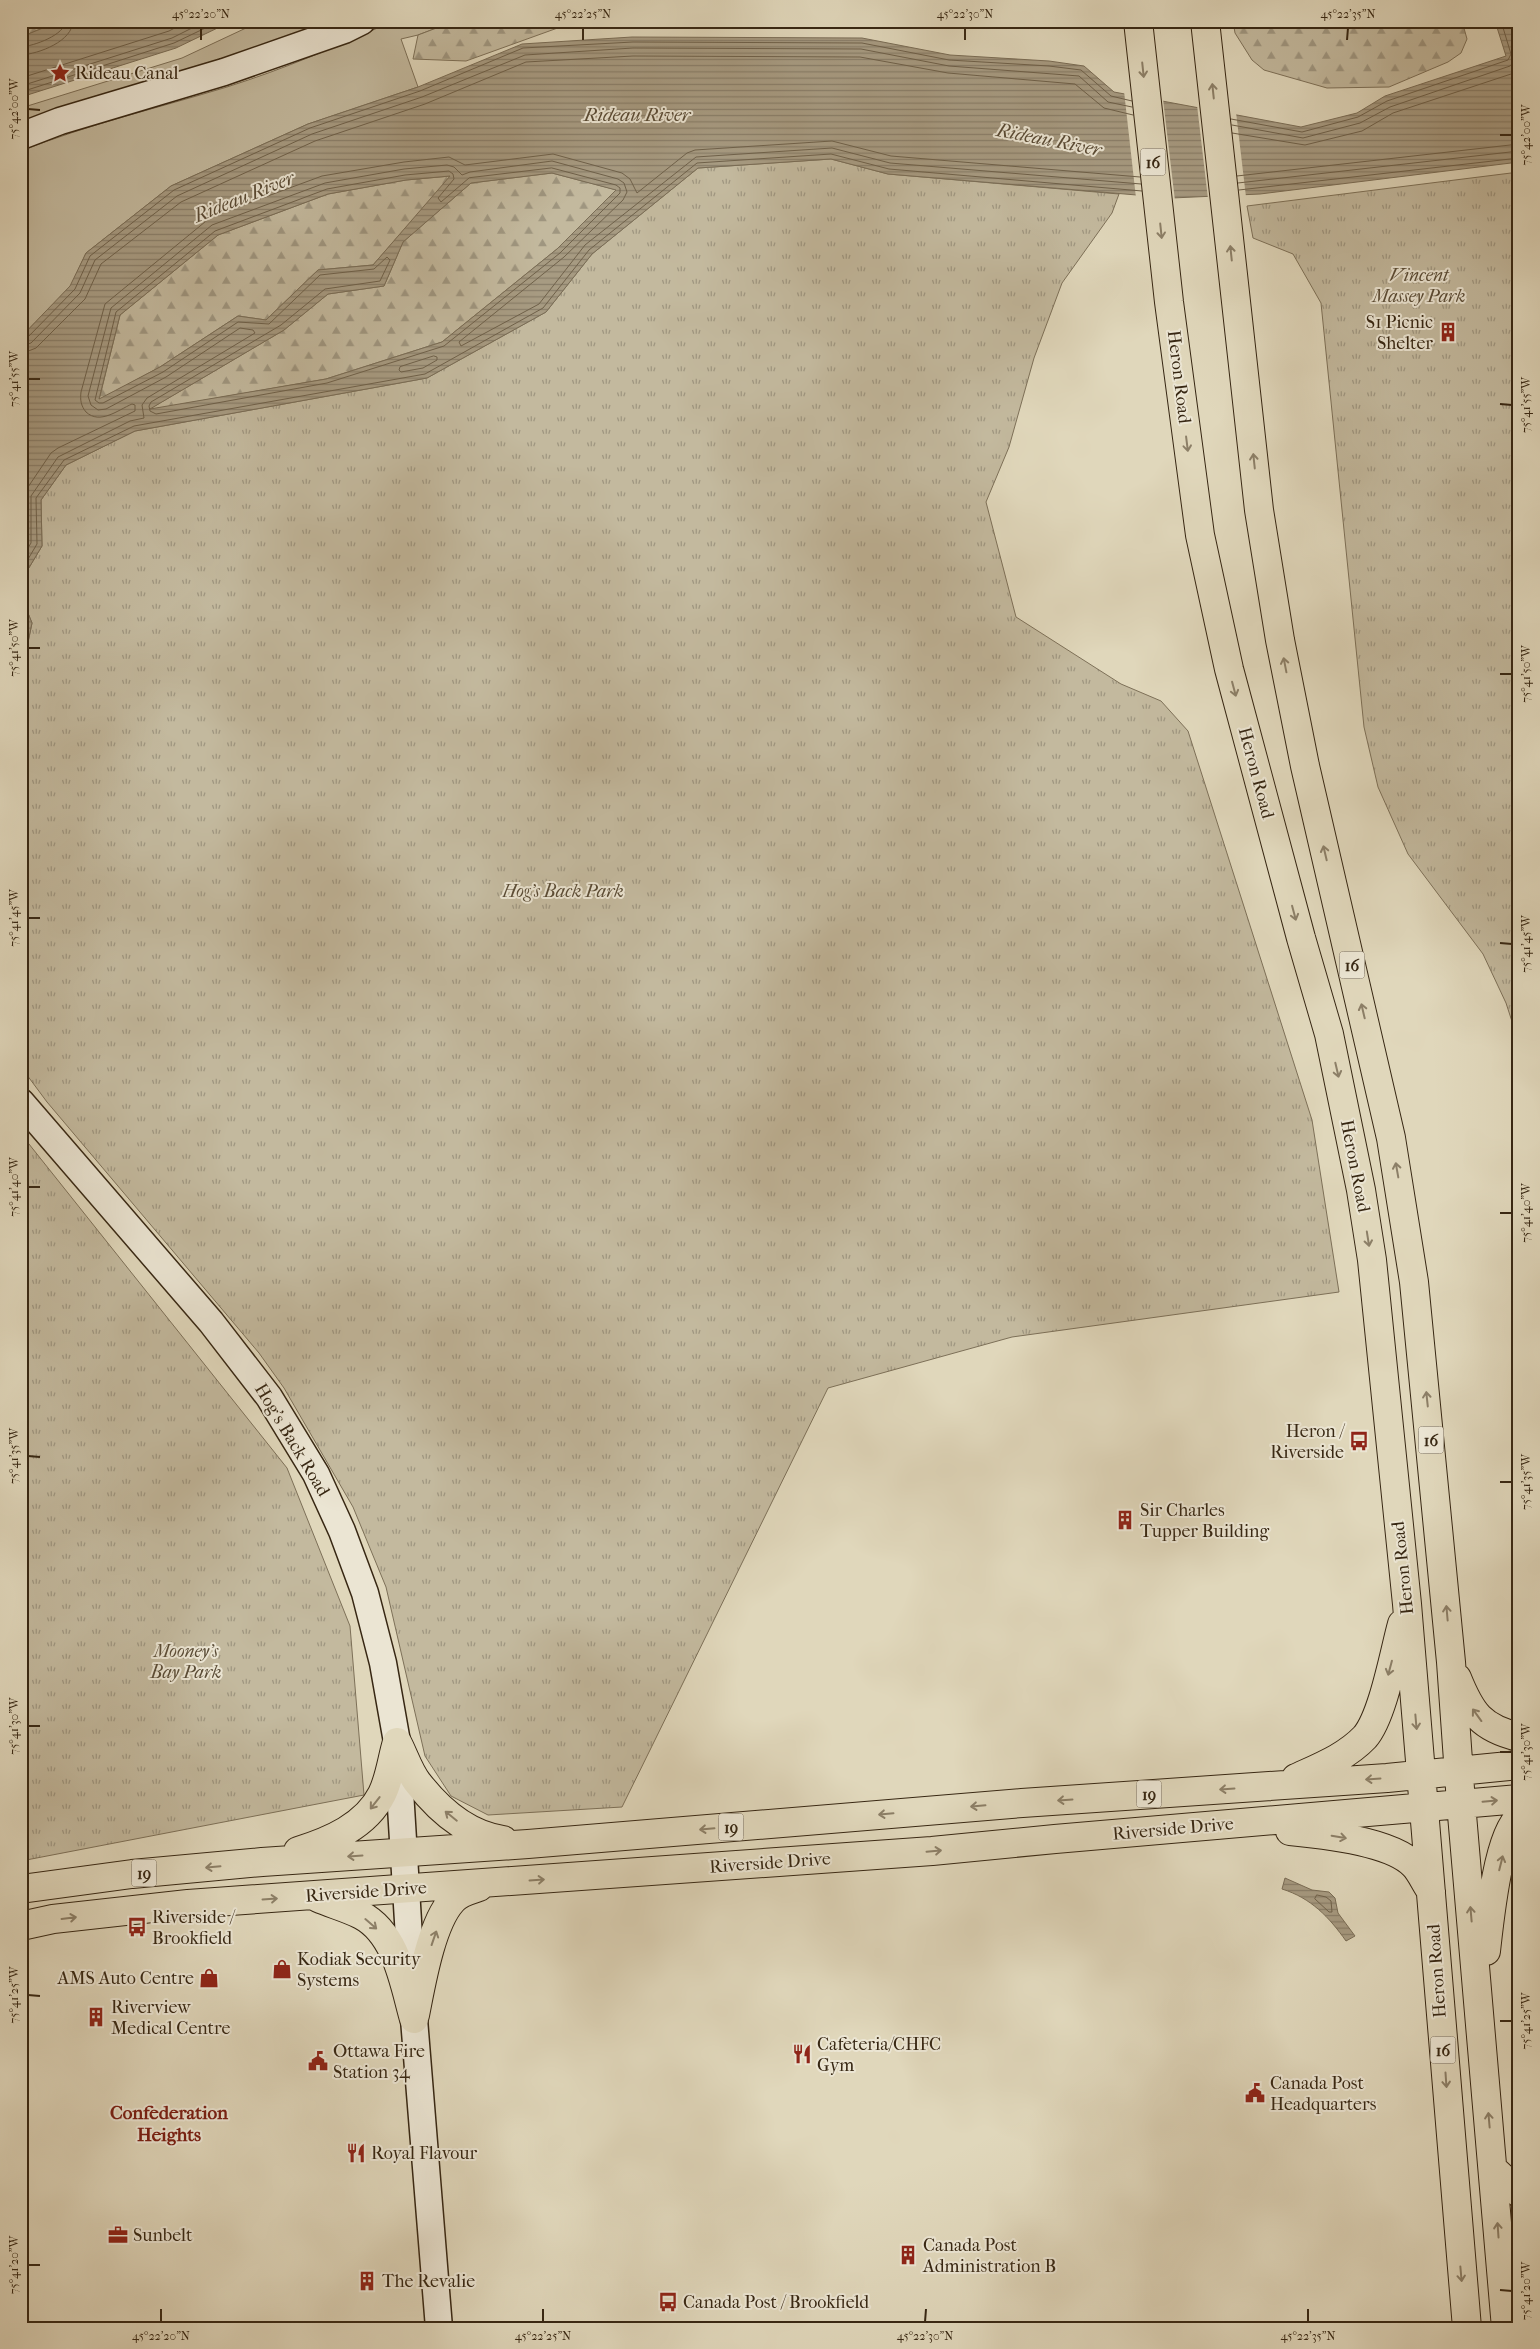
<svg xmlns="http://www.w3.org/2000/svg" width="1540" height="2349" viewBox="0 0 1540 2349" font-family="'IM FELL French Canon',serif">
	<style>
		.grass { fill: #c3b99e; stroke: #7d7058 }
		.forest { fill: url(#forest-firs); stroke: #7d7058 }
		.park { fill: url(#park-tufts); stroke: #7d7058 }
		.water { fill: url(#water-rules); stroke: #7a6d56; fill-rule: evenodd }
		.pier { fill: #e0d7bb }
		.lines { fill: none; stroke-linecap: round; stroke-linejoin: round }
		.shore { stroke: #6f614a; stroke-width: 1 }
		.secondary-casing { stroke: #372713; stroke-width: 29 }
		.primary-casing { stroke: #372713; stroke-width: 30 }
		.secondary { stroke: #ebe5d3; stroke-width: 26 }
		.primary { stroke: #e0d7bb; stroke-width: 28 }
		.oneway { stroke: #8c7f67 }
		.ticks { fill: none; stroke: #372713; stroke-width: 2 }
		.labels { text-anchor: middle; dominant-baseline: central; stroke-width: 4; stroke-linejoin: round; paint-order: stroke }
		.shield { fill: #ebe5d3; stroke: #6d604d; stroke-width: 1 }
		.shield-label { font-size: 16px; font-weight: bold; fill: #372713 }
		.poi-label { font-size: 18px; fill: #372713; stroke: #ebe5d3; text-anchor: start }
		.park-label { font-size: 18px; font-style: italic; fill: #5a4c36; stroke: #ebe5d3 }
		.street-label { font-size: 18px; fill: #372713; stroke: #ebe5d3 }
		.water-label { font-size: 19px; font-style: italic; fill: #594a34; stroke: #ebe5d3 }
		.neighbourhood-label { font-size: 19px; font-weight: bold; fill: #7a1f14; stroke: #ebe5d3 }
		.neatline { fill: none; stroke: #372713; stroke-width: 2 }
		.ticks-label { font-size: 12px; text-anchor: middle; fill: #372713 }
	</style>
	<defs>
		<pattern id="forest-firs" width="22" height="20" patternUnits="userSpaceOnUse" patternTransform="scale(1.25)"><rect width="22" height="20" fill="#c3b99e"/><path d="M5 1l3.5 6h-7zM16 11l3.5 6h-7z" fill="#9f9680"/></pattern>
		<pattern id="park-tufts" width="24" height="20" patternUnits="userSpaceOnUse" patternTransform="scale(1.25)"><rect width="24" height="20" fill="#c3b99e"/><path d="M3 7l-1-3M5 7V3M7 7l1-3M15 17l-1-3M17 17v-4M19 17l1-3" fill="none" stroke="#9f9680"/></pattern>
		<pattern id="water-rules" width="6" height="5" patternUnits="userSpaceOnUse" patternTransform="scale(1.25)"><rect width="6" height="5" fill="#a79b82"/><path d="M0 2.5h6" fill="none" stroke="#897e69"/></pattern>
	</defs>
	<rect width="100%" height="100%" fill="#e0d7bb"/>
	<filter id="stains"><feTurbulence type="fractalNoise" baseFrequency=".004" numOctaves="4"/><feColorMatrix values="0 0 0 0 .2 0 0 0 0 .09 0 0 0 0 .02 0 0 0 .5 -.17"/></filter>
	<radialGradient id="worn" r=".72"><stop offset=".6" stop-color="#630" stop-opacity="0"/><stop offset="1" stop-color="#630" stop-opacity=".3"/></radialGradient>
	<path class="grass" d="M261,21H332L315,29L21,127V108L182,58Z
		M393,21H455L418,35L401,39L418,87L308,124L171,186L86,253L71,286L21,337V151C89,124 158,108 227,87C284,69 338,46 393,21Z"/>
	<path class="forest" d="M21,21H60L21,37Z
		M455,21H577L466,61L413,59L418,35Z
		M1233,21H1462L1467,39L1461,53L1448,62L1389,87L1327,88L1264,70L1252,60L1235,33Z
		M552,173L617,190L557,249L442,342L326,379L148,410L284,330L328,294L384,286L403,242L471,183Z
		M451,176L373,265L318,270L266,320L238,316L160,367L99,400L120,315L218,235L328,194L406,180Z"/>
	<path class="park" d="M831,159L888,174L1119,194L1112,213L1062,283L1034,358L1009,447L986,502L1016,617L1121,684L1161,701L1188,731L1312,1120L1339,1292L1012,1337L828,1388L622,1807L488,1815L451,1796L425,1756L386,1587L353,1507L284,1388L259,1353L47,1102L21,1067V676L32,623L21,596V581L42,546L41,500L66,465L135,431L427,378L546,312L592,254L698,168Z
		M1519,172V1043L1506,1003L1483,954L1408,854L1378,787L1364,727L1321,303L1293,254L1253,238L1247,206Z
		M21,1134L287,1468L350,1626L364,1795L21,1861Z"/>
	<path class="water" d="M60,21H232L176,48L21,97V37Z
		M1495,21H1511L1519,35V162L1260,194L1172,198L888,174L831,159L698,168L592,254L546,312L427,378L135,431L66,465L41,500L42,546L21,581V337L70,286L86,253L171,186L308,124L418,87L522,44L632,37L862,38L950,55L1049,61L1084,66L1114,92L1301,127L1357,113L1385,96L1506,56ZM552,173L616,190L557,249L442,342L326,379L150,409L284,330L328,294L384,286L403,242L471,183ZM450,176L373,265L318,270L266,320L238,316L160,367L99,399L120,315L218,235L328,194L406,180Z
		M21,596L32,623L21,676Z
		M1285,1878L1312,1890L1329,1892L1335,1898L1338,1913L1355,1936L1346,1941C1329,1917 1311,1898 1282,1889Z"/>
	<path class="pier" d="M1124,91L1163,99L1175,201L1136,198Z
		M1197,105L1236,112L1246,197L1208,199Z"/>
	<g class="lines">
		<path class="shore" d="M21,47C34,46 65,35 66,21
			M21,55C39,54 73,41 73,21
			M21,78L169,31L188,21
			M21,86L172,38L206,21
			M21,92L174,43L220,21
			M1231,119L1302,132L1358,117L1387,101L1508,60L1511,54L1501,21
			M1232,125L1303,138L1360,123L1390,107L1510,66L1516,59L1515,45L1519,42
			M1232,133L1305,145L1362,131L1393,113L1511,74L1519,69
			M552,168L616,185L620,188V193L560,253L444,346L327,383L156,414L150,411L149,406L151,402L281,325L325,289L380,281L390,260L387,257L374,269L320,275L269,324L238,322L163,372L103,403H99L95,400L116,312L215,231L327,189L405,175L449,171L453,174L454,179L438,198L441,202L469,178Z
			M1237,176L1519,144
			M1238,183L1519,151
			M1239,190L1519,158
			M21,340L27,338L75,289L90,256L174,190L310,128L420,91L523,48L633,42L862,43L949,60L1049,66L1081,70L1111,96L1132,101
			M21,346L31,343L80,293L95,260L177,196L312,134L422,97L525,55L633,48L861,49L949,66L1079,76L1108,102L1132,107
			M21,354L36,348L85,299L101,264L181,202L315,141L425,104L526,62L633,56L860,57L948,73L1075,84L1104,108L1133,115
			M434,356L437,357V360L423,368L401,372L399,370L400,367Z
			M21,544L23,540L24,493L51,453L58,448L135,411V405L132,404C118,410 100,425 86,412C81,406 80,400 81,392L105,304L211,217L322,176L404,162L449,157L465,165L553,154L622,173L630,179L637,193L687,153L695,150L832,141L891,156L1140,177
			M21,559L31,543V496L58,457L130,421L144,418L142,405L147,398L255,333L253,330L240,328L166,377L106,409L98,410L91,405L88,396L111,308L212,225L325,183L404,169L447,165L454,167L462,175L470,172L552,161L618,179L624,183L627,192L623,200L564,257L459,342L461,346L539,304L585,245L696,157L832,148L890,163L1141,184
			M21,571L37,544L36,498L64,460L134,426L425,374L543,308L589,250L697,163L831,154L889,169L1142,191
			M1317,1895L1326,1897L1331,1901L1332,1912H1329L1315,1899Z"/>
		<defs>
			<path id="secondary" d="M21,136L60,121L224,72L344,30L362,21
				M21,1102L211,1322L269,1397L316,1474L342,1531L365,1593L383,1663L397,1742L414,2019L439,2328"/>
			<path id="primary" d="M1138,21L1169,302L1200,535L1229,669L1301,938L1329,1034L1361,1190L1372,1260L1407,1604L1467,2328
				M1205,21L1259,510L1280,640L1305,766L1391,1138L1414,1282L1451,1662L1461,1803L1506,2328
				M1457,1678C1471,1713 1481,1728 1519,1737
				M397,1742C404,1755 409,1772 418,1783C439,1810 468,1835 503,1840
				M1296,1778C1320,1767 1346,1757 1365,1737C1383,1716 1394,1653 1402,1624
				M1290,1831C1322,1834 1391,1841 1414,1865C1421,1872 1425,1883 1431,1891
				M298,1851C330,1841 366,1826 382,1794C390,1778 392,1758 397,1742
				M21,1889L132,1874L262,1862L528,1844L1022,1803L1387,1778L1519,1765
				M318,1898C332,1904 347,1908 361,1915C397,1934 404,1984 414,2019
				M21,1926L53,1919L188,1904L932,1851L1055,1839L1519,1799
				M1486,1951C1489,1924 1498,1834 1519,1818
				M415,2015C421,1985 431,1924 452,1901C458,1893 470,1890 479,1887
				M1493,2169L1519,2193"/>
		</defs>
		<use href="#secondary" class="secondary-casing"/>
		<use href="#primary" class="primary-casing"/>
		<use href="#secondary" class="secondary"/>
		<use href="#primary" class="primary"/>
	</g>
	<defs><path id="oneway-shaft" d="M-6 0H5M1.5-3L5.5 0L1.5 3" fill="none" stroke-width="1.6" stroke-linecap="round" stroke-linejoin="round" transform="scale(1.25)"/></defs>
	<g class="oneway">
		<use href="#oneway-shaft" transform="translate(1143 70) rotate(84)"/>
		<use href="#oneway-shaft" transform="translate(1213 91) rotate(-96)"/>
		<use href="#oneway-shaft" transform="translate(1161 231) rotate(84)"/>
		<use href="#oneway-shaft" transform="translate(1231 253) rotate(-96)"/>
		<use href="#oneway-shaft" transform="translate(1187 444) rotate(83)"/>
		<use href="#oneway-shaft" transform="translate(1254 461) rotate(-96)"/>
		<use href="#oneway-shaft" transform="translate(1285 665) rotate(-101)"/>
		<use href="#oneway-shaft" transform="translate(1234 689) rotate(75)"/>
		<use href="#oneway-shaft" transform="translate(1325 853) rotate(-103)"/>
		<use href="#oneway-shaft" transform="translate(1294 913) rotate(75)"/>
		<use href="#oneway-shaft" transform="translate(1363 1011) rotate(-103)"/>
		<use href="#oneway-shaft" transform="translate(1337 1070) rotate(77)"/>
		<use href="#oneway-shaft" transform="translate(1397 1170) rotate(-100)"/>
		<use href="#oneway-shaft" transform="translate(1368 1239) rotate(81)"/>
		<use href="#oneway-shaft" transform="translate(1427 1399) rotate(-96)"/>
		<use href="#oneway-shaft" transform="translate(1447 1613) rotate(-95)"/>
		<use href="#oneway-shaft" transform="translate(1390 1668) rotate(105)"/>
		<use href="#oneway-shaft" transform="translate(1477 1715) rotate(-126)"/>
		<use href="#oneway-shaft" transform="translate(1416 1722) rotate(85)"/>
		<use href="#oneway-shaft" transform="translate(1373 1779) rotate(176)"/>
		<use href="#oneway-shaft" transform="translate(1227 1789) rotate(176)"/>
		<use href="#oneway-shaft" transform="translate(1065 1800) rotate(176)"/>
		<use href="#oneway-shaft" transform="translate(1490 1801) rotate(-5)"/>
		<use href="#oneway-shaft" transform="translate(375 1803) rotate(128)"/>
		<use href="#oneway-shaft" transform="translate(978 1806) rotate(175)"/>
		<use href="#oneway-shaft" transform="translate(886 1814) rotate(175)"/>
		<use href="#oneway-shaft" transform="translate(451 1816) rotate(-141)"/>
		<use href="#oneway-shaft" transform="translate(707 1829) rotate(175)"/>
		<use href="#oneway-shaft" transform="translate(1339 1837) rotate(10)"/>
		<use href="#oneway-shaft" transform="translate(934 1851) rotate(-5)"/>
		<use href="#oneway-shaft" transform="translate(355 1856) rotate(176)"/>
		<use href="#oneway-shaft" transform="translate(1501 1863) rotate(-76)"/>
		<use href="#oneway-shaft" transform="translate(213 1867) rotate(175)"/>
		<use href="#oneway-shaft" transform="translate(537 1880) rotate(-4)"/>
		<use href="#oneway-shaft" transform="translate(270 1899) rotate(-4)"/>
		<use href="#oneway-shaft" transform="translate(1471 1914) rotate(-95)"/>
		<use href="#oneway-shaft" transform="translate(69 1918) rotate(-7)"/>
		<use href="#oneway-shaft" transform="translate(371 1924) rotate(41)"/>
		<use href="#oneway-shaft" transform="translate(434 1938) rotate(-71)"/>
		<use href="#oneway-shaft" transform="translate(1446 2080) rotate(86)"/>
		<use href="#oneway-shaft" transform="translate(1489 2120) rotate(-95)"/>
		<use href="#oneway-shaft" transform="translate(1498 2230) rotate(-94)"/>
		<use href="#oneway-shaft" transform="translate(1461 2274) rotate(85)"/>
	</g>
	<path class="ticks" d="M201,40V28M583,40V28M965,40V28M1347,40L1348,28M28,109L40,110M1500,135H1512M28,379H40M1500,404L1512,405M28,648H40M1500,674H1512M28,918H40M1500,943L1512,944M28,1187H40M1500,1213H1512M28,1456L40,1457M1500,1482H1512M28,1726H40M1500,1752H1512M28,1995L40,1996M1500,2021H1512M28,2265H40M1500,2290L1512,2291M161,2322V2309M543,2322V2309M925,2322L926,2309M1308,2322V2309"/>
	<defs>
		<symbol id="sight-bare" viewBox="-9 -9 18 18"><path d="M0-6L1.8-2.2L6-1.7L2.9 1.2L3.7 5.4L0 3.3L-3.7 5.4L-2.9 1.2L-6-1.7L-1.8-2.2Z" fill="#8f2418" stroke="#ebe5d3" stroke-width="2.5" paint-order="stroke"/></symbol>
		<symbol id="building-bare" viewBox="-9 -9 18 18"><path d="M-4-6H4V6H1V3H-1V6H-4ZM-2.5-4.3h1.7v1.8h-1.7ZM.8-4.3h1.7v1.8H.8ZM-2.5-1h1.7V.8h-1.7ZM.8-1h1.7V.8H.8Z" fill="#8f2418" stroke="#ebe5d3" stroke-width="2.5" paint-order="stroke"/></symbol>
		<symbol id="bus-bare" viewBox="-9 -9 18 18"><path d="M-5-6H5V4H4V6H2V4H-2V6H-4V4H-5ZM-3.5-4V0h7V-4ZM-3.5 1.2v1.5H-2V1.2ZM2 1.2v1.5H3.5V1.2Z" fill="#8f2418" stroke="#ebe5d3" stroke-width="2.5" paint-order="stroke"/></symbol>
		<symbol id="shop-bare" viewBox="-9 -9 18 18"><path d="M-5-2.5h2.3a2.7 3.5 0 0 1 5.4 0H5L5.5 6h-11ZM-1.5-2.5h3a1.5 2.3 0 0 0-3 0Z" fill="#8f2418" stroke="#ebe5d3" stroke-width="2.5" paint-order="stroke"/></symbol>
		<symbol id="restaurant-bare" viewBox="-9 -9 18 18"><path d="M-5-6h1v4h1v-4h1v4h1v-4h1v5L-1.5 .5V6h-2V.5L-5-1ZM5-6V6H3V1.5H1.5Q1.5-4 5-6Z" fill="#8f2418" stroke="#ebe5d3" stroke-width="2.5" paint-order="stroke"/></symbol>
		<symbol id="civic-bare" viewBox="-9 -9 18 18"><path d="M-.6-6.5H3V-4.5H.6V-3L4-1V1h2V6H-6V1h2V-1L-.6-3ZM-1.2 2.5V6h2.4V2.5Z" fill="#8f2418" stroke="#ebe5d3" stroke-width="2.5" paint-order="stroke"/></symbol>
		<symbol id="office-bare" viewBox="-9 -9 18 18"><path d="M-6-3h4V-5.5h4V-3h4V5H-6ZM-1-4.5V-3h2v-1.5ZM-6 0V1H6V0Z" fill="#8f2418" stroke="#ebe5d3" stroke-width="2.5" paint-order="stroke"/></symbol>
	</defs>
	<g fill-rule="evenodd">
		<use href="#sight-bare" x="46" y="59" width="28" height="28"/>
		<use href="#building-bare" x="1434" y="318" width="28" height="28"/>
		<use href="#bus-bare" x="1345" y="1427" width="28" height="28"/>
		<use href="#building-bare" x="1111" y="1506" width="28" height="28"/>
		<use href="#bus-bare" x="123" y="1913" width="28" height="28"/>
		<use href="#shop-bare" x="268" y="1955" width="28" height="28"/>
		<use href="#shop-bare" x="195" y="1964" width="28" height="28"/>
		<use href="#building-bare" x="82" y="2003" width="28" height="28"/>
		<use href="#restaurant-bare" x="788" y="2040" width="28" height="28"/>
		<use href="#civic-bare" x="304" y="2047" width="28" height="28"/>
		<use href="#civic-bare" x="1241" y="2079" width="28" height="28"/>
		<use href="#restaurant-bare" x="342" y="2139" width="28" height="28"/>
		<use href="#office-bare" x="104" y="2221" width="28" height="28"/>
		<use href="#building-bare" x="894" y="2241" width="28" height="28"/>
		<use href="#building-bare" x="353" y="2267" width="28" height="28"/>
		<use href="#bus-bare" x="654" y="2288" width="28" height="28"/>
	</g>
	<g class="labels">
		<g class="shield">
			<rect x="1140.5" y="148.5" width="25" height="27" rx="4"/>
			<rect x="1339.5" y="951.5" width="25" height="27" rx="4"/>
			<rect x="1418.5" y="1426.5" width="25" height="27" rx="4"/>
			<rect x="1136.5" y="1780.5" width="25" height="27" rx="4"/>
			<rect x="718.5" y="1813.5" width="25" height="27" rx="4"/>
			<rect x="131.5" y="1859.5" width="25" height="27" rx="4"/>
			<rect x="1430.5" y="2036.5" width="25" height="27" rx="4"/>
		</g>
		<g class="shield-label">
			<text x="1153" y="162">16</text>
			<text x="1352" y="965">16</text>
			<text x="1431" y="1440">16</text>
			<text x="1149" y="1794">19</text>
			<text x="731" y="1827">19</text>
			<text x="144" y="1873">19</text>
			<text x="1443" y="2050">16</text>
		</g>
		<g class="poi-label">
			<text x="75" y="73">Rideau Canal</text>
			<text x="1433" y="322" text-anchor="end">S1 Picnic<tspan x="1433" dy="21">Shelter</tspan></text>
			<text x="1344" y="1431" text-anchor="end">Heron /<tspan x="1344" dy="21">Riverside</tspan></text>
			<text x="1140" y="1510">Sir Charles<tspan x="1140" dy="21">Tupper Building</tspan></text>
			<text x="152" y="1917">Riverside /<tspan x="152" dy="21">Brookfield</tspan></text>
			<text x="297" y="1959">Kodiak Security<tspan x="297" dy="21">Systems</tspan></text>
			<text x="194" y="1978" text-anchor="end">AMS Auto Centre</text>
			<text x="111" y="2007">Riverview<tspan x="111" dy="21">Medical Centre</tspan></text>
			<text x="817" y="2044">Cafeteria/CHFC<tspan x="817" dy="21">Gym</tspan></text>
			<text x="333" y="2051">Ottawa Fire<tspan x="333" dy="21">Station 34</tspan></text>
			<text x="1270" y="2083">Canada Post<tspan x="1270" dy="21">Headquarters</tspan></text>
			<text x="371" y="2153">Royal Flavour</text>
			<text x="133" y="2235">Sunbelt</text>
			<text x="923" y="2245">Canada Post<tspan x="923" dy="21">Administration B</tspan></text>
			<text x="382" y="2281">The Revalie</text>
			<text x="683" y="2302">Canada Post / Brookfield</text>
		</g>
		<g class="park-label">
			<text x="1419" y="275">Vincent<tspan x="1419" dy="21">Massey Park</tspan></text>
			<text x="563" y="891">Hog's Back Park</text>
			<text x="186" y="1651">Mooney's<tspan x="186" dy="21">Bay Park</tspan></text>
		</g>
		<g class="street-label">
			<text transform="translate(1179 377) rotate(83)">Heron Road</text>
			<text transform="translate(1256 773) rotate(75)">Heron Road</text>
			<text transform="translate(1355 1166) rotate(79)">Heron Road</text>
			<text transform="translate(292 1440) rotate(59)">Hog's Back Road</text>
			<text transform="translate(1403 1568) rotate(-96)">Heron Road</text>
			<text transform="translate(1173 1829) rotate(-5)">Riverside Drive</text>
			<text transform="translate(770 1863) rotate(-4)">Riverside Drive</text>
			<text transform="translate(366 1892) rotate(-4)">Riverside Drive</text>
			<text transform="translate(1437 1971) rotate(-94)">Heron Road</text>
		</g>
		<g class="water-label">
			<text x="637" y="115">Rideau River</text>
			<text transform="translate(1049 140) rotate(11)">Rideau River</text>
			<text transform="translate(244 197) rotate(-22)">Rideau River</text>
		</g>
		<g class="neighbourhood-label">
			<text x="169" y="2113">Confederation<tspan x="169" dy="22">Heights</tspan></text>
		</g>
	</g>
	<rect width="1540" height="2349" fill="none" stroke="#e0d7bb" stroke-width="55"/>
	<rect x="28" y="28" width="1484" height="2294" class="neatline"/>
	<g class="ticks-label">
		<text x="201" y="18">45°22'20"N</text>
		<text x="583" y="18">45°22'25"N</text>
		<text x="965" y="18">45°22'30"N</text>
		<text x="1348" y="18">45°22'35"N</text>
		<text transform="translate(14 109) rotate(-90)" y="4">75°42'00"W</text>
		<text transform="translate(1526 135) rotate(-90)" y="4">75°42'00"W</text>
		<text transform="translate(14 379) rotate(-90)" y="4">75°41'55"W</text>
		<text transform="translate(1526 405) rotate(-90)" y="4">75°41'55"W</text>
		<text transform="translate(14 648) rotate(-90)" y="4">75°41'50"W</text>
		<text transform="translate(1526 674) rotate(-90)" y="4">75°41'50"W</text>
		<text transform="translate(14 918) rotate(-90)" y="4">75°41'45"W</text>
		<text transform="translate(1526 944) rotate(-90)" y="4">75°41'45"W</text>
		<text transform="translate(14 1187) rotate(-90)" y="4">75°41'40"W</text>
		<text transform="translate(1526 1213) rotate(-90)" y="4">75°41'40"W</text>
		<text transform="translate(14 1456) rotate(-90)" y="4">75°41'35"W</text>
		<text transform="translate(1526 1482) rotate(-90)" y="4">75°41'35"W</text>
		<text transform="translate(14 1726) rotate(-90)" y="4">75°41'30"W</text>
		<text transform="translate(1526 1752) rotate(-90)" y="4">75°41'30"W</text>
		<text transform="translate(14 1995) rotate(-90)" y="4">75°41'25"W</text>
		<text transform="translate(1526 2021) rotate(-90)" y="4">75°41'25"W</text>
		<text transform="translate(14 2265) rotate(-90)" y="4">75°41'20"W</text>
		<text transform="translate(1526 2291) rotate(-90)" y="4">75°41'20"W</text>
		<text x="161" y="2340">45°22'20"N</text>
		<text x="543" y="2340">45°22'25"N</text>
		<text x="925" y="2340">45°22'30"N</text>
		<text x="1308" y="2340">45°22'35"N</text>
	</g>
	<rect width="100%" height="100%" filter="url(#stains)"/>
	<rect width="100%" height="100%" fill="url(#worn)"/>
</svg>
